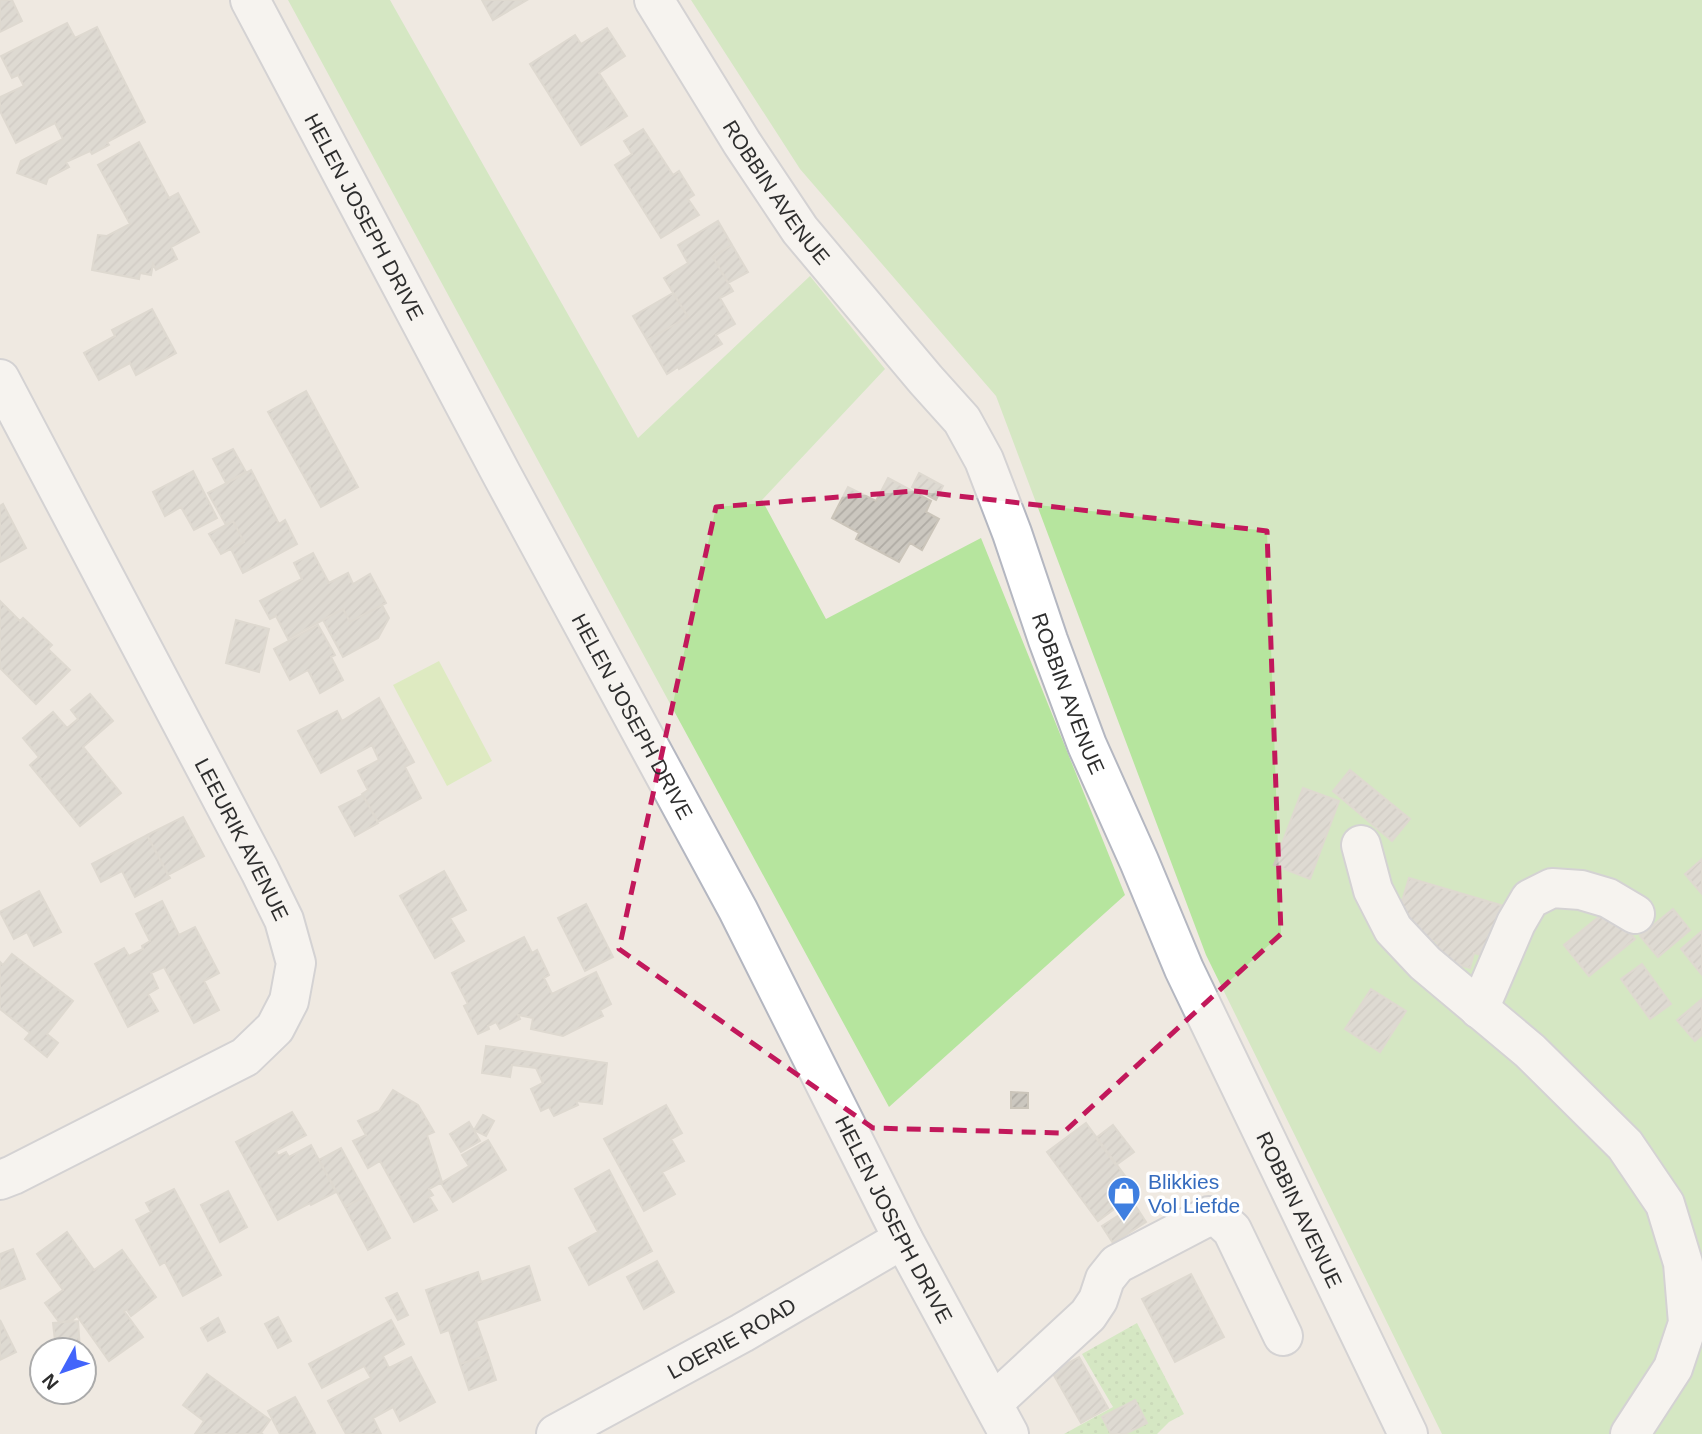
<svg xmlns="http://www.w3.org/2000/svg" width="1702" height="1434" viewBox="0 0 1702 1434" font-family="Arial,sans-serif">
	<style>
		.grass { fill: #b6e59e }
		.park { fill: url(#park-dots) }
		.pitch { fill: #c9ec9a }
		.building { fill: url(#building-hatch); stroke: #cbc5ba; stroke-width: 2 }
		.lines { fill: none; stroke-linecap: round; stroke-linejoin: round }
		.minor-casing { stroke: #b4b7c1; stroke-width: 42 }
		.minor { stroke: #fff; stroke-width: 38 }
		.marked { fill: none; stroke: #c2185b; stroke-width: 5; stroke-dasharray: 14 9; stroke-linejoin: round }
		.labels { text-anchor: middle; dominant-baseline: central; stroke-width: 7; stroke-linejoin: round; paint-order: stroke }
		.street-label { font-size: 21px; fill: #2e2e2e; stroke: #fff }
		.shop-label { font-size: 21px; fill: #366cbe; stroke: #fff; text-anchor: start }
	</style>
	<defs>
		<pattern id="park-dots" width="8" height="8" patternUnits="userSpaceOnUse" patternTransform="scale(1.75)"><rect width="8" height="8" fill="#b6e59e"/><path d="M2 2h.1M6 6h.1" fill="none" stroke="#9dc588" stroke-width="1.8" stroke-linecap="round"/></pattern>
		<pattern id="building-hatch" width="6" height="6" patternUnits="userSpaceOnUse" patternTransform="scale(1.75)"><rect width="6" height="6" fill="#cbc7bf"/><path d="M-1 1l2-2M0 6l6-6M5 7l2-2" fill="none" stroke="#afaba4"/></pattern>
	</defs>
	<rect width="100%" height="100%" fill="#efe9e1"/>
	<path class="grass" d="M288,0H390L638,438L810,276L885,369L762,500L826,619L981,538L1125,895L889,1107Z
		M691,0H1702V1434H1442L1206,955L996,396L800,169Z"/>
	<path class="park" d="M1137,1323L1184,1414L1169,1422L1157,1434H1064L1113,1407L1082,1354Z"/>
	<path class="pitch" d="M439,661L492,761L447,786L393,685Z"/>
	<path class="building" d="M0,0H12L22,21L0,32Z
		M482,0H527L493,20Z
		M67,23L75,38L97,27L145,122L107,142L109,145L92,154L90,151L66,162L69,167L48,178L46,184L17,173L21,161L63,139L55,123L16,143L0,111V97L24,86L18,75L12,78L1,56Z
		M607,28L625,56L599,73L627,116L581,145L530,64L575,35L581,44Z
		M643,129L673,175L679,171L694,195L688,199L699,215L661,238L615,165L632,154L624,141Z
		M139,142L169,198L178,193L199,232L171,247L177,259L156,270L153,264L151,275L140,273L139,279L92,270L98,235L107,236L130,224L98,165Z
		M718,221L732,245L713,257L733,291L720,298L735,324L716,335L722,344L679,369L678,367L667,374L647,340L688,317L664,278L688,263L678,245Z
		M732,245L748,272L728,283L713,257Z
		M673,293L688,317L647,340L633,316Z
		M152,309L176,353L136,375L130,363L99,380L84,353L115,336L112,330Z
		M306,391L358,487L321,507L268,412Z
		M233,449L246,472L226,483L213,459Z
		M251,470L279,524L285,520L297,544L243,573L231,549L244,542L233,521L226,525L208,493Z
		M193,471L217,518L194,530L181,507L165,516L153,492Z
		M919,473L943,486L936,500L912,487Z
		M888,478L931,501L926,512L939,519L922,550L910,543L899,562L856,539L859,533L832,518L848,487L876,501Z
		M3,504L26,548L0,562V506Z
		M233,521L244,542L221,554L209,534Z
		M313,553L329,583L348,573L353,584L370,574L386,603L350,622L343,609L288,639L276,616L270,619L260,601L302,579L294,563Z
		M0,601L20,621L23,618L52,645L48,649L70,670L36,704L0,668Z
		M382,605L389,618L378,638L343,657L323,620L343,609L350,622Z
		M236,620L269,629L259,672L226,663Z
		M318,625L335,655L331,657L343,680L320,693L308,670L290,680L274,649Z
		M90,694L113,721L83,747L121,793L80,826L30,765L39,757L23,738L53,712L67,728L78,719L71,710Z
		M379,698L414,762L405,767L421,798L378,822L362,794L368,790L358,771L379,760L372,745L321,773L298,731L337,711L342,721Z
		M1350,770L1410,819L1392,841L1333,791Z
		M1303,788L1339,801L1310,879L1274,865Z
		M363,795L378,823L355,836L339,807Z
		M183,817L204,856L168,875L147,835Z
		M147,835L170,878L135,897L122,871L101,882L92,864Z
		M1702,859V894L1685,874Z
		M444,871L466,910L450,918L464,941L435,958L400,896Z
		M1409,878L1507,907L1492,958L1474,953L1470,968L1433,957L1437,942L1413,935L1396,921Z
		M39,891L61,932L34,946L27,932L14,939L0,912Z
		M162,901L179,935L195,927L219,973L204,981L219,1010L194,1023L164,967L151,973L158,988L148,994L158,1011L128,1027L95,964L124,948L129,956L143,949L142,946L150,941L136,914Z
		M586,904L613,957L585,971L558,918Z
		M1610,908L1635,939L1589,976L1564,945Z
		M1673,909L1690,930L1658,957L1640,936Z
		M1702,931V975L1681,949Z
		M524,937L532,953L537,950L549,975L544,978L552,994L596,972L611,1004L600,1010L603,1016L563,1036L531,1029L533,1018L518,1015L520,1019L500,1029L496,1022L488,1026L489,1029L478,1034L464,1006L468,1004L452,973Z
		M12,954L73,1001L47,1034L58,1043L47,1057L25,1039L30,1033L0,1009V962L3,965Z
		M1642,964L1671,1004L1650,1019L1621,979Z
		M1371,989L1406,1011L1380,1052L1345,1029Z
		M1702,999V1035L1695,1041L1677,1020Z
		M486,1046L607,1063L602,1104L576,1101L578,1105L554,1116L549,1107L541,1111L531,1089L543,1083L536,1068L512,1065L510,1077L482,1073Z
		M393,1090L418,1105L434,1132L427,1135L442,1182L429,1189L433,1195L429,1197L437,1210L414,1222L380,1161L368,1168L353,1141L366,1135L358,1121L379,1111Z
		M1011,1092L1028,1093V1108H1011Z
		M666,1105L682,1133L671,1139L684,1161L662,1172L675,1194L644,1211L604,1139Z
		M292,1112L306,1135L276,1151L278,1156L286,1152L289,1157L311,1145L336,1192L311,1205L310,1203L278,1220L236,1142Z
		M483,1115L494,1121L486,1136L474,1130Z
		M469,1122L480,1141L461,1152L450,1134Z
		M1086,1123L1137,1192L1098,1221L1047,1152Z
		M1113,1125L1134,1152L1116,1165L1096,1138Z
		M488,1140L506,1170L453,1202L441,1183L469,1166L462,1155Z
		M341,1148L367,1195L345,1207L319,1160Z
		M609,1170L652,1251L589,1285L569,1248L598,1232L575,1189Z
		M174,1189L221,1275L183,1296L165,1262L160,1265L136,1220L151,1212L146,1203Z
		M228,1191L247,1227L220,1242L201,1205Z
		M367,1195L390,1238L368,1250L345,1207Z
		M1135,1205L1146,1222L1113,1243L1102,1226Z
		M67,1232L94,1270L122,1250L156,1297L131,1316L127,1310L124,1311L143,1337L109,1361L77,1316L71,1321L59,1322L45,1303L63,1290L37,1254Z
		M13,1249L25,1279L0,1289V1254Z
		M657,1261L674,1292L644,1309L627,1277Z
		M529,1266L540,1300L476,1321L488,1355L460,1364L449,1330L441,1333L426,1290L478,1272L481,1282Z
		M1191,1274L1224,1337L1175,1362L1142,1299Z
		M397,1293L408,1315L398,1320L386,1298Z
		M278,1317L291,1341L278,1348L265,1324Z
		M218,1318L225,1332L208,1341L201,1328Z
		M0,1320L16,1352L0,1360Z
		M391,1320L404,1344L383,1356L389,1368L411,1357L435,1402L400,1421L393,1407L373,1418L381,1434H346L328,1401L371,1378L364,1366L322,1388L309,1364Z
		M78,1321L80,1349L56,1350L53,1323Z
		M488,1355L496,1380L469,1390L460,1364Z
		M1079,1357L1108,1408L1081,1423L1052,1372Z
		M207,1374L270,1420L261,1433L263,1434H195L204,1421L183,1405Z
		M295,1397L315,1433L314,1434H280L268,1411Z
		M1135,1400L1147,1423L1125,1434H1111L1102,1417Z"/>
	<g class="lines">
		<defs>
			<g id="minor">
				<path id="s1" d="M250,0L502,475L738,910L903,1239L1009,1434"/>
				<path id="s2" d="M654,0L742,143L800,230L926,380L962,420L984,460L1012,533L1048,640L1087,745L1139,861L1184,969L1408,1434"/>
				<path id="s3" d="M0,379L260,871L284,920L296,963L289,1001L275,1028L245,1057L13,1175L0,1180"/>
				<path d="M1361,845L1373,890L1393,929L1425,963L1530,1051L1625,1145L1665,1204L1683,1263L1688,1323L1673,1368L1630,1434"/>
				<path d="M1479,1009L1516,923L1530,899L1552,888L1581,890L1608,898L1635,914"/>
				<path d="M993,1403L1088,1315L1098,1300L1105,1279L1117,1264L1209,1216L1221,1220L1232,1230L1283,1336"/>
				<path id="s4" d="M556,1434L742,1333L903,1239"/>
			</g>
		</defs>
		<use href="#minor" class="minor-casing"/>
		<use href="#minor" class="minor"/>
	</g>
	<path d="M0 0H1702V1434H0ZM914,491L1267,531L1281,934L1063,1133L873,1128L619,949L716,507Z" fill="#efe9e1" fill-opacity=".55" fill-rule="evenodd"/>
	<path class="marked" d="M914,491L1267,531L1281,934L1063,1133L873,1128L619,949L716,507Z"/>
	<defs>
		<symbol id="shop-pin" viewBox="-11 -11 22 30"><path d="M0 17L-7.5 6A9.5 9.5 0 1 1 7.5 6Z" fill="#3f7fe0" stroke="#fff"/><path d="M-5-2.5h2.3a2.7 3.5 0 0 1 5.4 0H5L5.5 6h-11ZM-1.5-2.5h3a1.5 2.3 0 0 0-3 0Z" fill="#fff"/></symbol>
	</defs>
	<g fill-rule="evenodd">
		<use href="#shop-pin" x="1105" y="1174" width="38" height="52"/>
	</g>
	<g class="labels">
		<g class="street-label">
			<text stroke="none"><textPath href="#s2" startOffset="228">ROBBIN AVENUE</textPath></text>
			<text stroke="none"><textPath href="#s1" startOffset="245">HELEN JOSEPH DRIVE</textPath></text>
			<text stroke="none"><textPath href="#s2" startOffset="816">ROBBIN AVENUE</textPath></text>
			<text stroke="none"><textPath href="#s1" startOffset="812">HELEN JOSEPH DRIVE</textPath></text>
			<text stroke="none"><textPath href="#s3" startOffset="520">LEEURIK AVENUE</textPath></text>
			<text stroke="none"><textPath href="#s2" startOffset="1382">ROBBIN AVENUE</textPath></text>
			<text stroke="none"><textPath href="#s1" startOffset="1379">HELEN JOSEPH DRIVE</textPath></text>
			<text stroke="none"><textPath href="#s4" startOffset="200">LOERIE ROAD</textPath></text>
		</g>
		<g class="shop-label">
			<text x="1148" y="1181">Blikkies<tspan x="1148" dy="24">Vol Liefde</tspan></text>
		</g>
	</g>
	<g transform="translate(63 1371) rotate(230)"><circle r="33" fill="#ffffff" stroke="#ababab" stroke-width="2"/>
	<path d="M0-5L12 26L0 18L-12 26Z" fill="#4264fb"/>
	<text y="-10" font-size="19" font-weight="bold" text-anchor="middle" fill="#2e2e2e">N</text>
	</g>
</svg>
